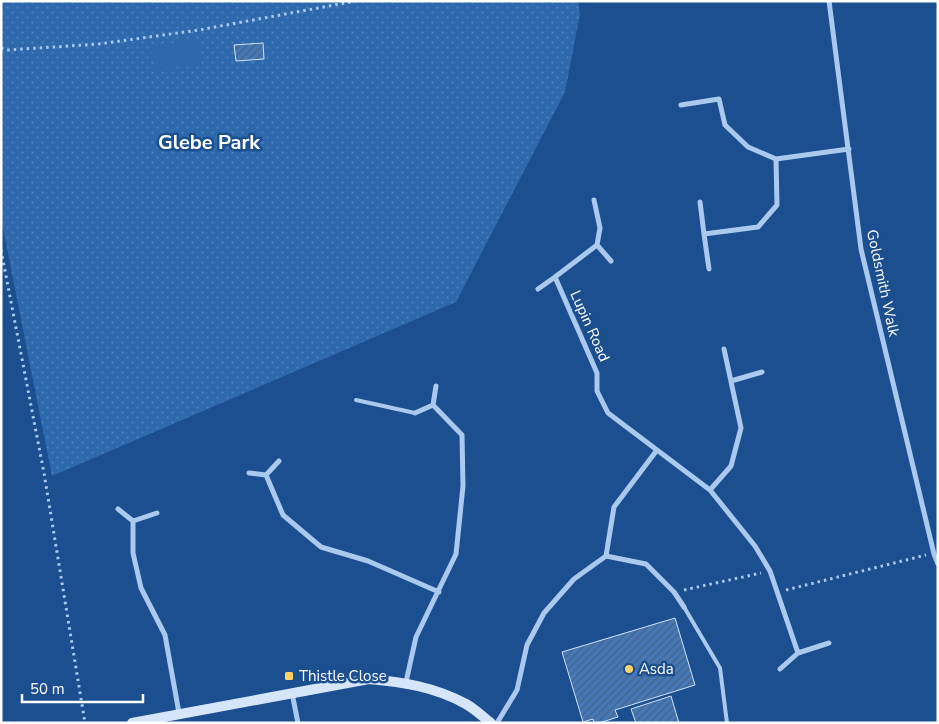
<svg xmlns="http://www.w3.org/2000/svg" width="939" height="724" viewBox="0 0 939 724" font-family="'Nunito Sans',sans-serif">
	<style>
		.park { fill: url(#park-dots) }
		.garden { fill: #2e69ad }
		.building { fill: url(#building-hatch); stroke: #cfe3fa }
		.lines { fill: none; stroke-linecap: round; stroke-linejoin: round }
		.path { stroke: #a9c9ee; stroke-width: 3; stroke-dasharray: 2.5 4; stroke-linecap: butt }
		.lane { stroke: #a9c9ee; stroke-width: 4 }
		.street { stroke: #a9c9ee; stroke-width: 5 }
		.secondary { stroke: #d6e6fa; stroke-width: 10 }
		.poi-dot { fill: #ffd166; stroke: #1b4f8f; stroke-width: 2 }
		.labels { text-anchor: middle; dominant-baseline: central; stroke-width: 5; stroke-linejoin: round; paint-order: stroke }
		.street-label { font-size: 15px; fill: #fff; stroke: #1b4f8f }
		.poi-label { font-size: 15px; fill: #fff; stroke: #1b4f8f; text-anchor: start }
		.district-label { font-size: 20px; font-weight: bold; fill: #fff; stroke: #1b4f8f }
	</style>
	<defs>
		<pattern id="park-dots" width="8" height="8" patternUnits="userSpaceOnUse" patternTransform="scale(1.25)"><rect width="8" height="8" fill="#2e69ad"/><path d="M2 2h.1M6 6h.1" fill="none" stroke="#4d80b9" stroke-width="1.8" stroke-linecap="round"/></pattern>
		<pattern id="building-hatch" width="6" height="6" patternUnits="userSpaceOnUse" patternTransform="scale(1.25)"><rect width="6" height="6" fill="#4478b7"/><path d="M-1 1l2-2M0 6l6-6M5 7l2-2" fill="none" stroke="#486282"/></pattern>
	</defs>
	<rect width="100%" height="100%" fill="#1b4f8f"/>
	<path class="park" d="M1,1H578L580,14L565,92L456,302L52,476L1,218Z"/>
	<path class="garden" d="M198,40L201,64L155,70L151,46Z"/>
	<path class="building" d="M263,43L264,59L236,61L234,45Z
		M675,618L695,685L615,710L618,717L599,723H594L593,719L583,722L562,652Z
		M671,696L679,723H636L631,709Z"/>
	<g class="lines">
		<path class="path" d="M1,48L8,50L99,44L199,30L356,1
			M1,250L44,473L85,723
			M684,590L761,573
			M786,590L926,555"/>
		<path class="lane" d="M356,400L415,413
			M684,607L720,668L727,723"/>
		<path class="street" d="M829,1L861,249L934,554L938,564
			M681,105L719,99L725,125L748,147L776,159L849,149
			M594,200L600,228L597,245L555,277L597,373V391L608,413L657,450L614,507L606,556
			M700,202L704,234L758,227L777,205L776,159
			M704,234L709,269
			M597,245L611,261
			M538,289L555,277
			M731,381L762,372
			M433,405L436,386
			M657,450L710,490L755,546L770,571L798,653L829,643
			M249,473L266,475L283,515L321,547L368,561L439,592
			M266,475L279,461
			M710,490L731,466L741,428L724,349
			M118,509L133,521
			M157,513L133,521V553L141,588L165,635L179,713
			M780,669L798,653
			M406,682L416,637L456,554L463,486L462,435L433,405L415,413
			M292,693L298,723
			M497,723L517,690L527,645L544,613L574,579L606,556L646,564L674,592L684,607"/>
		<path class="secondary" d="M132,723L369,679C403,682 435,687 466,704C475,709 483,717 491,723"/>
	</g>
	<g class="poi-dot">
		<circle cx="629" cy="669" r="5"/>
		<rect x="284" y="671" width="10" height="10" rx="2.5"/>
	</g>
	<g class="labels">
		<g class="street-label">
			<text transform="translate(883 283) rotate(78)">Goldsmith Walk</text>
			<text transform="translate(590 326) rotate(66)">Lupin Road</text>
		</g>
		<g class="poi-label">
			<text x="639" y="669">Asda</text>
			<text x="299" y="676">Thistle Close</text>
		</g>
		<g class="district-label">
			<text x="209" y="142">Glebe Park</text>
		</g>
	</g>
	<rect width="939" height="724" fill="none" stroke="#ffffff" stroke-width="5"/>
	<path d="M22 694v8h121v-8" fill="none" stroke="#ffffff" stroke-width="2.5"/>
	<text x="30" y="694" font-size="15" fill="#ffffff" stroke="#1b4f8f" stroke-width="4" paint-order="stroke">50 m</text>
</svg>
